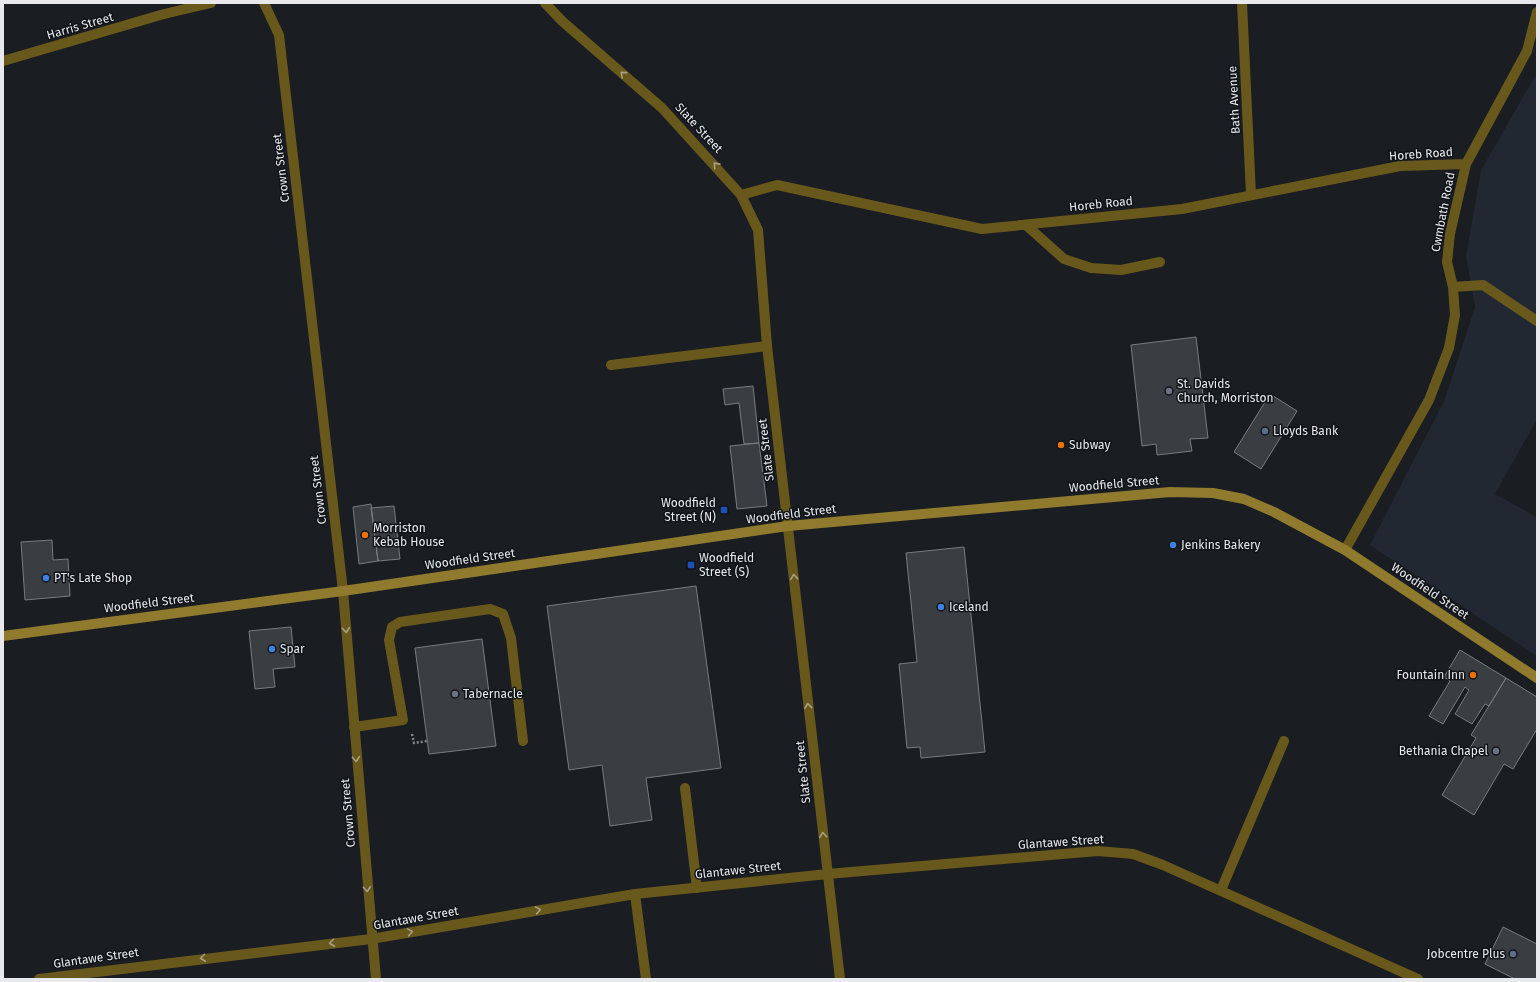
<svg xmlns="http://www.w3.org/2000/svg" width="1540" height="982" viewBox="0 0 1540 982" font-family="'Fira Sans',sans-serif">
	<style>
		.built { fill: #222831 }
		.building { fill: #3a3d42; stroke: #787c81 }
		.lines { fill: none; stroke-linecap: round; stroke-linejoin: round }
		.path { stroke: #86888c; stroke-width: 2.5; stroke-dasharray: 2 2; stroke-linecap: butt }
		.lane { stroke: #69581b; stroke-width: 10 }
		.street { stroke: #69581b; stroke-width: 10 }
		.secondary { stroke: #8f7a2e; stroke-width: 10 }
		.oneway { stroke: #a8a084 }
		.worship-dot { fill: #6b7280; stroke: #111418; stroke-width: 1.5 }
		.service-dot { fill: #5c6f8a; stroke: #111418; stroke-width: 1.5 }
		.food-dot { fill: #e8710a; stroke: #111418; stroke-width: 1.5 }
		.transit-dot { fill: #1a4fb4; stroke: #111418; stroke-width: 1.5 }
		.shop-dot { fill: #3f7fe0; stroke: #111418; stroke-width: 1.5 }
		.labels { text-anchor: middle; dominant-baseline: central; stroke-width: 3; stroke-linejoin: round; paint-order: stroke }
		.street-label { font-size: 12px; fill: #e7e9ec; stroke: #111418 }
		.poi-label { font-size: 12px; fill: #e7e9ec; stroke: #111418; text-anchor: start }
	</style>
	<rect width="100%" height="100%" fill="#1a1d21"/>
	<path class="built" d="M1537,73V419L1495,494L1537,517V656L1370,545L1444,401L1475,307L1466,256L1481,170Z"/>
	<path class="building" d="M1196,337L1208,438L1190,439L1192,451L1157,455L1156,444L1142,446L1131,345Z
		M753,386L759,443L744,444L739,403L725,405L723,389Z
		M1270,394L1297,411L1261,469L1234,452Z
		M759,443L767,506L737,509L730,446Z
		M371,504L378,561L359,564L353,507Z
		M394,506L400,559L378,561L371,508Z
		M52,540L53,560L68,559L70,596L25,600L21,542Z
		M964,547L985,752L921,758L920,747L907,748L899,664L917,662L906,553Z
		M696,586L721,768L646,778L652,820L610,826L602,765L569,770L547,606Z
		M291,627L295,667L273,669L275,687L255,689L249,631Z
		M482,639L496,746L429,754L415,648Z
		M1460,650L1506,678L1489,706L1485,704L1472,724L1455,714L1469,690L1465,687L1443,724L1429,716L1450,681L1444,677Z
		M1506,678L1537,697V729L1513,769L1504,764L1474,815L1442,795L1476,738L1471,735Z
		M1503,927L1537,944V979H1515L1485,964Z"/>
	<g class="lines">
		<path class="path" d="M412,734L414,743L427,741"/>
		<path class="lane" d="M1026,225L1064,259L1091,268L1121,270L1160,262
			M611,365L767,346
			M354,727L403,720L389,640L392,627L400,622L490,609L503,614L511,638L523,741
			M685,788L697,888
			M1221,890L1284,741"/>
		<path class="street" d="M264,3L279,35L343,591L376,979
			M545,3L562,21L662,108L741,195L758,230L767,346L840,979
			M1242,3L1251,195
			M3,61L164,14L211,3
			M741,195L777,185L982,229L1182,209L1400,166L1466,164
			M1453,287L1483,285L1537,321
			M1345,550L1429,400L1449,348L1455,315L1453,287L1447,262L1450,234L1466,164L1527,51L1537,12
			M635,894L646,979
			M39,979L371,939L635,894L828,874L1098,851L1133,854L1163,865L1418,979"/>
		<path class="secondary" d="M3,636L343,591L788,526L1170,492L1213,493L1244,499L1274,512L1345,550L1537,678"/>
	</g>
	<defs><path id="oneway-chevron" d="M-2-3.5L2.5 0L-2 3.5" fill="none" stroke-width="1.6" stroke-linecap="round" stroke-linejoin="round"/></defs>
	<g class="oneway">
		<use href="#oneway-chevron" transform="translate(623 74) rotate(-139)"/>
		<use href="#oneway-chevron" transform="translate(716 165) rotate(-132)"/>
		<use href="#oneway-chevron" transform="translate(794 577) rotate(-96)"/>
		<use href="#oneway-chevron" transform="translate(346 630) rotate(85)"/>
		<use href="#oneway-chevron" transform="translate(808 706) rotate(-96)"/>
		<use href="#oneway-chevron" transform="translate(356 759) rotate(85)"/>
		<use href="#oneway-chevron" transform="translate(823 835) rotate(-96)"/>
		<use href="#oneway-chevron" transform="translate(367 889) rotate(85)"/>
		<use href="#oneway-chevron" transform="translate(538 910) rotate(-10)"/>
		<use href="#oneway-chevron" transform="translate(410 932) rotate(-10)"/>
		<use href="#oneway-chevron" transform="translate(332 943) rotate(173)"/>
		<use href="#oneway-chevron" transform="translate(203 958) rotate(173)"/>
	</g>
	<g class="worship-dot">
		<circle cx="1169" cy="391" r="4"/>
		<circle cx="455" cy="694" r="4"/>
		<circle cx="1496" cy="751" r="4"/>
	</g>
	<g class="service-dot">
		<circle cx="1265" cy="431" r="4"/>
		<circle cx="1513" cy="954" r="4"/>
	</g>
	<g class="food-dot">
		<circle cx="1061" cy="445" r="4"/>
		<circle cx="365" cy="535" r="4"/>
		<circle cx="1473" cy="675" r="4"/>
	</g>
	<g class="transit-dot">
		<rect x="720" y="506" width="8" height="8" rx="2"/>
		<rect x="687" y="561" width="8" height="8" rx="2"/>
	</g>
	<g class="shop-dot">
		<circle cx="1173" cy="545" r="4"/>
		<circle cx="46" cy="578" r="4"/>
		<circle cx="941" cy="607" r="4"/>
		<circle cx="272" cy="649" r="4"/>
	</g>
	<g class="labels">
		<g class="street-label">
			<text transform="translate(80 26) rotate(-16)">Harris Street</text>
			<text transform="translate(1234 100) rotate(-93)">Bath Avenue</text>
			<text transform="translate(699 128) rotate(47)">Slate Street</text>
			<text transform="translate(1421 154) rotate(-4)">Horeb Road</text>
			<text transform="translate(281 168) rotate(-97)">Crown Street</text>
			<text transform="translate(1101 204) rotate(-6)">Horeb Road</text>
			<text transform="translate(1443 212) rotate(-79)">Cwmbath Road</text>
			<text transform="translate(766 450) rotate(-97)">Slate Street</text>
			<text transform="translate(1114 484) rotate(-5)">Woodfield Street</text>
			<text transform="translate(318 490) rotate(-97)">Crown Street</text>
			<text transform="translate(791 514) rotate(-7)">Woodfield Street</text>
			<text transform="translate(470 559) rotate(-8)">Woodfield Street</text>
			<text transform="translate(1430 591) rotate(34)">Woodfield Street</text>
			<text transform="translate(149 603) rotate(-7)">Woodfield Street</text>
			<text transform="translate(803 772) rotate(-96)">Slate Street</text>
			<text transform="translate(348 813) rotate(-95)">Crown Street</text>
			<text transform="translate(1061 842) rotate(-4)">Glantawe Street</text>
			<text transform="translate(738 870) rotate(-6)">Glantawe Street</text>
			<text transform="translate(416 918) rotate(-10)">Glantawe Street</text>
			<text transform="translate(96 958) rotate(-8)">Glantawe Street</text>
		</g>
		<g class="poi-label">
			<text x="1177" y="384">St. Davids<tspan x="1177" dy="14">Church, Morriston</tspan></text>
			<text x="1273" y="431">Lloyds Bank</text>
			<text x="1069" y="445">Subway</text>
			<text x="716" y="503" text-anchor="end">Woodfield<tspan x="716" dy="14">Street (N)</tspan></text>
			<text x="373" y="528">Morriston<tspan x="373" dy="14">Kebab House</tspan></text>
			<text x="1181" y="545">Jenkins Bakery</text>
			<text x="699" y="558">Woodfield<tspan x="699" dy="14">Street (S)</tspan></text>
			<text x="54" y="578">PT's Late Shop</text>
			<text x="949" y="607">Iceland</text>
			<text x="280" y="649">Spar</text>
			<text x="1465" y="675" text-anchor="end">Fountain Inn</text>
			<text x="463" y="694">Tabernacle</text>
			<text x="1488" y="751" text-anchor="end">Bethania Chapel</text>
			<text x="1505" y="954" text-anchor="end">Jobcentre Plus</text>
		</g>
	</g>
	<rect width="1540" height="982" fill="none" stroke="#e7e9ec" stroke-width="8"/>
</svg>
